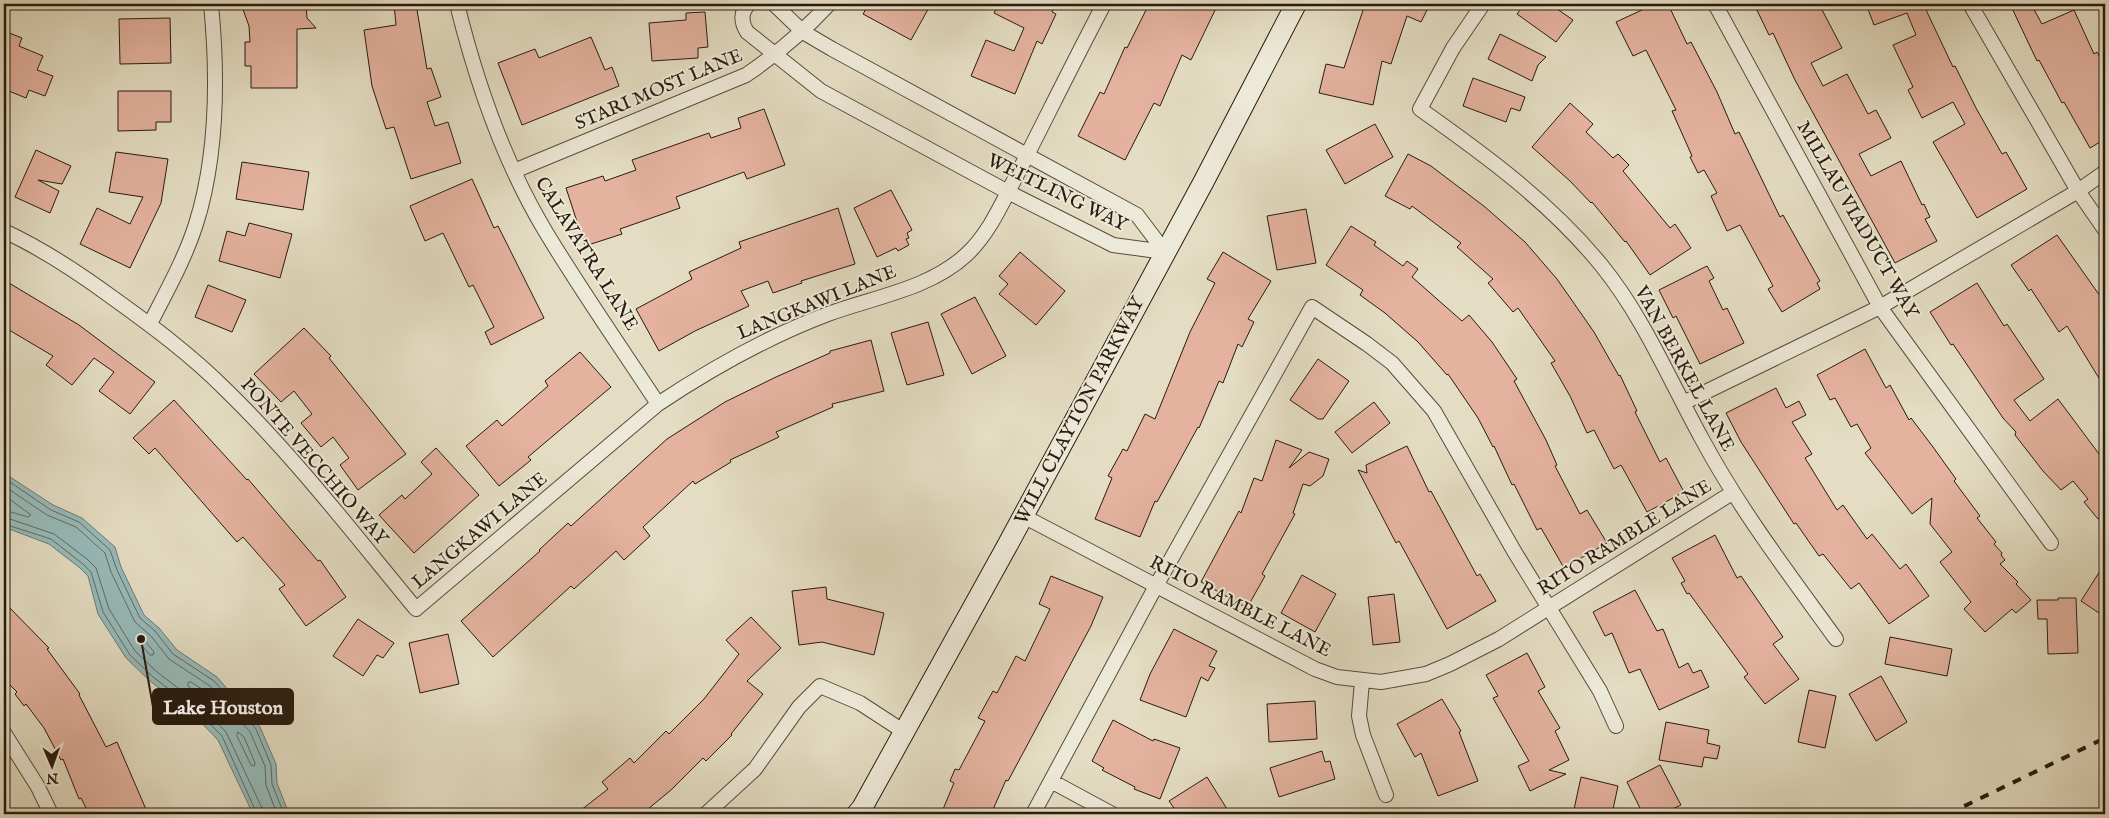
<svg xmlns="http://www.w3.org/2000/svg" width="2109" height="818" viewBox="0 0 2109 818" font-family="'IM FELL English',serif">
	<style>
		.water { fill: #97bbba; stroke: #6b7b76 }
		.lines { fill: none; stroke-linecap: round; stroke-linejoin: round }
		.shore { stroke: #606b64; stroke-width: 1 }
		.building { fill: #e4b29f; stroke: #281b0f }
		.street-casing { stroke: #574c3c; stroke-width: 16 }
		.secondary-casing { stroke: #281b0f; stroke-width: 22 }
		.street { stroke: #ede9d8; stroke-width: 14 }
		.secondary { stroke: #ede9d8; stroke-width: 20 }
		.rail { stroke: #281b0f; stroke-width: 4; stroke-dasharray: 9 9; stroke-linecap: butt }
		.labels { text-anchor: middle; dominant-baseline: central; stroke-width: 4; stroke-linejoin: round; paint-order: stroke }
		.street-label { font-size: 19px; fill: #281b0f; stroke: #ede9d8 }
		.leader { fill: none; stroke: #281b0f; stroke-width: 2 }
		.callout-dot { fill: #281b0f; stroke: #ede9d8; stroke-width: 2 }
		.callout { fill: #281b0f; stroke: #281b0f; stroke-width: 2 }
		.callout-label { font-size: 20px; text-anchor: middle; font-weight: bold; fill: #fff }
	</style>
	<rect width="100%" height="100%" fill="#e4ddc3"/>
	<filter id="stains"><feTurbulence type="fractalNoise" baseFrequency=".004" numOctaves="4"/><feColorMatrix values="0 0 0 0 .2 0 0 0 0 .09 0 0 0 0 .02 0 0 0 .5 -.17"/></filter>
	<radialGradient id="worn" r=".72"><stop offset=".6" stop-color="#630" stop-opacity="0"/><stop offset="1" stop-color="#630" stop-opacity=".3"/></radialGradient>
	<path class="water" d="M4,473L53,505L82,518L115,547L121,567L144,615L159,628L177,650L217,677L260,727L276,764L277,783L289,814H253L218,740L192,713L150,681L126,658L98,614L88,576L80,568L49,544L4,527Z"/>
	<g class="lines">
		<path class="shore" d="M4,478L51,510L79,522L110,550L117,570L140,618L155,631L173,654L214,681L256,729L271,765L272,784L284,814
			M4,486L47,515L76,527L105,553L111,572L135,622L151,636L169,659L210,686L250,732L265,766L266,785L277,814
			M4,495L31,515L28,517L4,510
			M4,517L54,534L87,559L96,568L109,609L135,651L157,672L199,704L226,732L262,808L264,814
			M4,524L51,539L83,564L91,572L103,612L130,655L153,677L195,709L222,736L257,814
			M138,637L145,641L154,652L153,655H150L137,640Z
			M191,682L205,691L211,698L210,701H207L188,686V683Z
			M238,732L244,737L255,763L254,766L251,765L237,736Z"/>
	</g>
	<path class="building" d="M241,4H306L307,18L316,28L297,29V88H251V66H245V42H250L249,26Z
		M394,4H416L427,69L431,68L441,97L427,102L435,126L448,122L461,163L411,179L394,127L386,129L372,86L364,30L396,25Z
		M869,4H931L911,40L863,14Z
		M999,4H1056L1052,12L1056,14L1042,44L1037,41L1015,94L971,76L986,40L1014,51L1024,28L994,13Z
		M1149,4H1218L1191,60L1182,55L1160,106L1154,103L1125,160L1078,136L1100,92L1104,94L1125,47L1127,48Z
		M1365,4H1430L1421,22L1407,16L1391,64L1382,61L1373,105L1319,93L1326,64L1344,68Z
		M1525,4H1550L1573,20L1556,42L1517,14Z
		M1655,4H1668L1687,44L1691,42L1717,92L1735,134L1739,132L1780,217L1783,215L1820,281L1817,283L1820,289L1782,312L1768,289L1773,286L1740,225L1727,231L1711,196L1717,193L1704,170L1698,173L1690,157L1692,156L1672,111L1676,110L1646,50L1633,56L1616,22Z
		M1754,4H1819L1842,48L1811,63L1823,86L1847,74L1868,114L1876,110L1891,138L1859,154L1871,176L1901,161L1922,205L1924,204L1930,217L1925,219L1937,241L1895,263L1795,80L1773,33L1769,35Z
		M1866,4H1928L1925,6L1927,12L1953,67L1955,66L1976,108L2002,154L2006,152L2027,189L1977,218L1933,142L1965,124L1953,102L1922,118L1908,90L1913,87L1893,45L1916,35L1907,13L1874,25Z
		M2010,4H2031L2042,24L2074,10L2094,54L2097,52L2105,67V139L2090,148L2064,102L2062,103L2039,60L2037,61Z
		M705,12L708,47L698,48V58L652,61L649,23L686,20V13Z
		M170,18L171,63L120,64L119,19Z
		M4,31L22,38L19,46L43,56L37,70L53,76L45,96L29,90L26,98L4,89Z
		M1500,34L1546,57L1538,65L1532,81L1488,59Z
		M591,37L605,70L612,67L619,86L522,125L498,63L535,49L539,58Z
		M1473,78L1525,97L1520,111L1511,108L1506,122L1463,106Z
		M118,91H171V122H156V130L118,131Z
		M1570,103L1593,124L1586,132L1613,158L1618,154L1629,165L1623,171L1670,228L1675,224L1691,248L1650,275L1626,241L1625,242L1592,202L1591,203L1570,181L1532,147Z
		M764,109L785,165L747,179L744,172L676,197L680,208L620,229L622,234L585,246L566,188L603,176L605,181L636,170L632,160L709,133L711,138L741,128L738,118Z
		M1375,124L1393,157L1345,184L1326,150Z
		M36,150L71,166L62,184L38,180L59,191L50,213L15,197Z
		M116,152L168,159L161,203L130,268L80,244L97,208L130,224L143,197L109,192Z
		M1408,154L1431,166L1485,207L1525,242L1557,279L1594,332L1619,376L1620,375L1637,411L1635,412L1660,462L1666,458L1684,492L1647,512L1621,465L1614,469L1594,430L1587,433L1570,396L1551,363L1555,361L1518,308L1513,312L1488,283L1493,279L1457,247L1461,243L1412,206L1410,209L1385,196Z
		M242,162L309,172L303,210L236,199Z
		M472,179L494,228L498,226L544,318L491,345L485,332L494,327L473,285L469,287L443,233L425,241L410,206Z
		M891,190L912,230L907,233L909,238L906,239L909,245L898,251L896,248L877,257L854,208Z
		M838,208L855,264L801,281L802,283L773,293L768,281L741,291L749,306L695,331L659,351L636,309L692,279L689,272L741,248L739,242Z
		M1306,209L1316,263L1277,270L1267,216Z
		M249,223L292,234L280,278L219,261L227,231L245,236Z
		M1351,226L1376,242L1374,245L1403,266L1407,261L1418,269L1412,277L1462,321L1469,315L1492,342L1517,379L1514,381L1546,440L1557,465L1555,466L1580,514L1587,510L1607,543L1564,568L1541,528L1537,530L1514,484L1512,485L1494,446L1493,447L1478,418L1448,374L1447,375L1418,342L1385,313L1360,295L1363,290L1326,265Z
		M2057,235L2105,303V388L2067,326L2059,332L2031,289L2029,291L2011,265Z
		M1020,252L1065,291L1036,325L999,294L1008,284L999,276Z
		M1223,252L1271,281L1248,319L1254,322L1242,347L1238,344L1223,383L1219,381L1199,428L1198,427L1157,502L1155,501L1140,537L1095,519L1112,478L1108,476L1123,449L1127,451L1145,414L1155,419L1190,332L1215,283L1207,279Z
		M1707,266L1714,278L1709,281L1723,310L1727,308L1744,343L1700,364L1676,316L1673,318L1659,290Z
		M4,280L79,325L155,382L130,414L99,391L114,372L94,358L72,385L46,365L53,356L4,327Z
		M1977,283L2004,326L2007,324L2044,379L2014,400L2030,421L2058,399L2105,462V513L2098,519L2084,502L2088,499L2073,481L2061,490L2043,471L2015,435L2016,432L2003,418L1953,344L1951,345L1930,312Z
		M208,285L246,300L232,332L195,317Z
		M975,297L1006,356L972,374L941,314Z
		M928,322L944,375L907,385L891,333Z
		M304,328L331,356L329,358L406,454L358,490L340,465L349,458L333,437L321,447L301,423L312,414L294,391L281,402L254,374Z
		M871,340L884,391L832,404L833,407L776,432L779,437L730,460L731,462L695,484L693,481L643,527L650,536L624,560L616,551L574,589L571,586L493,657L461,621L540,551L539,550L568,523L571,526L667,439L725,402L776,377L830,353V351Z
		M1865,349L1886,388L1890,385L1909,420L1911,418L1933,447L1956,479L1954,481L1980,516L1977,518L1996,542L1994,544L2002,553L2001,555L2005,560L2000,564L2018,582L2016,584L2031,600L2016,613L2012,609L1985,632L1964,609L1971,602L1940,562L1952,552L1930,524L1932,498L1912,514L1865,453L1871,448L1857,424L1851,427L1835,398L1830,400L1817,375Z
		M580,352L611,387L528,457L531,460L499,486L466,446L497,420L502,426L548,386L545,381Z
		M1318,359L1349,381L1323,419H1318L1290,400Z
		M1776,388L1786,408L1799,401L1806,415L1792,422L1812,454L1805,458L1837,510L1843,505L1867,539L1872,534L1900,569L1906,564L1929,596L1889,624L1859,583L1851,589L1823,554L1819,556L1796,523L1794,524L1741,442L1726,413Z
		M174,400L247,480L248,479L318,561L320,560L346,597L306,626L279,589L285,585L243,537L237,542L155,448L149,454L133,438Z
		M1374,402L1390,423L1352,453L1335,432Z
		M1276,440L1302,450L1289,468L1309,452L1329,459L1323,476L1310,486L1303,484L1293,513L1295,514L1262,574L1265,576L1247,608L1201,582L1239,511L1241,513L1254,478L1262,481Z
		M1407,446L1429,492L1431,491L1477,576L1480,574L1496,601L1447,629L1399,541L1396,543L1358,470L1367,473L1366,465Z
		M436,448L479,495L414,553L379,515L402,495L405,499L432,474L421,462Z
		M1715,535L1737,578L1741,576L1783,637L1773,644L1799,679L1765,704L1744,677L1748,674L1689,593L1687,594L1681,583L1685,581L1672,558Z
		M2105,563V617L2081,601Z
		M1302,575L1336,594L1315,632L1281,613Z
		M1051,576L1103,597L1091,626L1008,781L1006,780L991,814H941L954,783L950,781L955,769L959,770L985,721L978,718L993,691L997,693L1016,656L1025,661L1050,609L1039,604Z
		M826,587L827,599L884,613L874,655L822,642L799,645L792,591Z
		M1635,590L1657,631L1663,629L1679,668L1688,663L1693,673L1701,670L1709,687L1659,710L1640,669L1629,673L1612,633L1605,636L1593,612Z
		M1394,594L1400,642L1373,645L1368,597Z
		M2058,598H2076L2078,653L2048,654L2047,619H2038L2037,600H2058Z
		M4,602L49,648L47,649L80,694L79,695L106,747L117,742L148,814H89L81,798L79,799L63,759L61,760L44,728L26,704L24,706L15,694L17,692L4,679Z
		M751,617L781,648L747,681L763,694L731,734L732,735L706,761L703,758L671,790L642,814H576L608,789L602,782L630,758L634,763L666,731L669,734L704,699L739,654L726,640Z
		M358,619L394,643L383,658L377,655L363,676L333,656Z
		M1174,629L1217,651L1209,666L1215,668L1208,681L1201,677L1186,717L1140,700L1150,674Z
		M448,634L459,684L420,693L409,643Z
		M1890,637L1952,649L1947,676L1885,664Z
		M1527,653L1545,687L1538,691L1560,728L1555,731L1569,760L1549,770L1566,774L1530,791L1518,766L1529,761L1493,698L1498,696L1486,675Z
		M1881,676L1907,722L1876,741L1849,694Z
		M1809,690L1836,696L1825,748L1798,742Z
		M1442,699L1461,731L1459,732L1478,781L1438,796L1421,753L1415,757L1397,724Z
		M1315,701L1317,739L1269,742L1267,704Z
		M1113,720L1153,741L1154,739L1180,748L1160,799L1134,789L1135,787L1102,770L1104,768L1092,761Z
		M1666,722L1709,730L1707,743L1720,746L1717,759L1704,757L1702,767L1659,760Z
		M1322,751L1325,762L1330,761L1335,779L1279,797L1270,768Z
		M1660,765L1681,805L1662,814H1643L1627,782Z
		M1207,777L1227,809L1219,814H1178L1169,801Z
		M1581,777L1618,786L1612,814H1573Z"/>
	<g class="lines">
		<defs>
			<path id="street" d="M457,4C476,81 503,160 544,229C580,289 620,346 658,404
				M749,4C740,12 741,22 747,32L821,91L1008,192L1113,245L1165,252
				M774,4L803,32L832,49L1137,215L1165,252
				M1483,4L1453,48L1420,109C1485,155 1551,203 1602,266C1644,318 1670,381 1702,439C1740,510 1789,574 1836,639
				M1715,4L1880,307L2051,543
				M1970,4L2078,191L2105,230
				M514,171L746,75C777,54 804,31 829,4
				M4,231C43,249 79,273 113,298C152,326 191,355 225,389C294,456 354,534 416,609L658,404C712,368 767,337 828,314C874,297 929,289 966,255C991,232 1004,198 1020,169C1048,114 1075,59 1104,4
				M150,324C166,292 185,259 196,224C218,154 218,76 211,4
				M1683,403L1880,307L2078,191L2105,172
				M1023,516L1315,669L1337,677L1381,682L1426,674L1450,664L1499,639L1732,493
				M1362,681L1359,716L1363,735L1386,795
				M4,733L38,787L51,814
				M1051,781L1112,814
				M706,814L755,769L799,707L820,686L860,703L903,731
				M1033,814L1156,586L1312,307L1367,344L1392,363L1434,411L1514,551L1600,691L1616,726"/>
			<path id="secondary" d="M857,814L862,808L1007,546L1204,181L1296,4"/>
		</defs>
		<use href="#street" class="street-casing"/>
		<use href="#secondary" class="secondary-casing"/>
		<use href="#street" class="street"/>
		<use href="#secondary" class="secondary"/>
		<path class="rail" d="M1948,814L2105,738"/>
	</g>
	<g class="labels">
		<g class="street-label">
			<text transform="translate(659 90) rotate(-23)">STARI MOST LANE</text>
			<text transform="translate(1057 193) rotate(26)">WEITLING WAY</text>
			<text transform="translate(1857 220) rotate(60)">MILLAU VIADUCT WAY</text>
			<text transform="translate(586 254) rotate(58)">CALAVATRA LANE</text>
			<text transform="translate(817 303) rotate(-22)">LANGKAWI LANE</text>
			<text transform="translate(1684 369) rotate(61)">VAN BERKEL LANE</text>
			<text transform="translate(1080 411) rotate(-62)">WILL CLAYTON PARKWAY</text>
			<text transform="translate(314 462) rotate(49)">PONTE VECCHIO WAY</text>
			<text transform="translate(480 531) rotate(-40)">LANGKAWI LANE</text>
			<text transform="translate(1625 538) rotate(-32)">RITO RAMBLE LANE</text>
			<text transform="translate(1240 607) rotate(27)">RITO RAMBLE LANE</text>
		</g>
	</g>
	<path class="leader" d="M141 639L153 707"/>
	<circle class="callout-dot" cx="141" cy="639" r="5"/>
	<rect class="callout" x="153" y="689" width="140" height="35" rx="5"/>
	<g class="callout-label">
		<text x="223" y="714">Lake Houston</text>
	</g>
	<rect width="2109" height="818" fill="none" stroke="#e4ddc3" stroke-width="20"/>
	<rect x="5" y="5" width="2099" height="808" fill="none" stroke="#281b0f" stroke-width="2.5"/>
	<rect x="10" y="10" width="2089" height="798" fill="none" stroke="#281b0f"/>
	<g transform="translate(52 766) rotate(178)" stroke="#ede9d8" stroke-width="4" paint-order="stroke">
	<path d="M0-4L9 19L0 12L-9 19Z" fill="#281b0f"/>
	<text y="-8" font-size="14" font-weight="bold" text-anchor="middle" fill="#281b0f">N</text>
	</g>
	<rect width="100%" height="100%" filter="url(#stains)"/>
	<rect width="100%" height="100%" fill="url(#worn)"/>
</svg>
